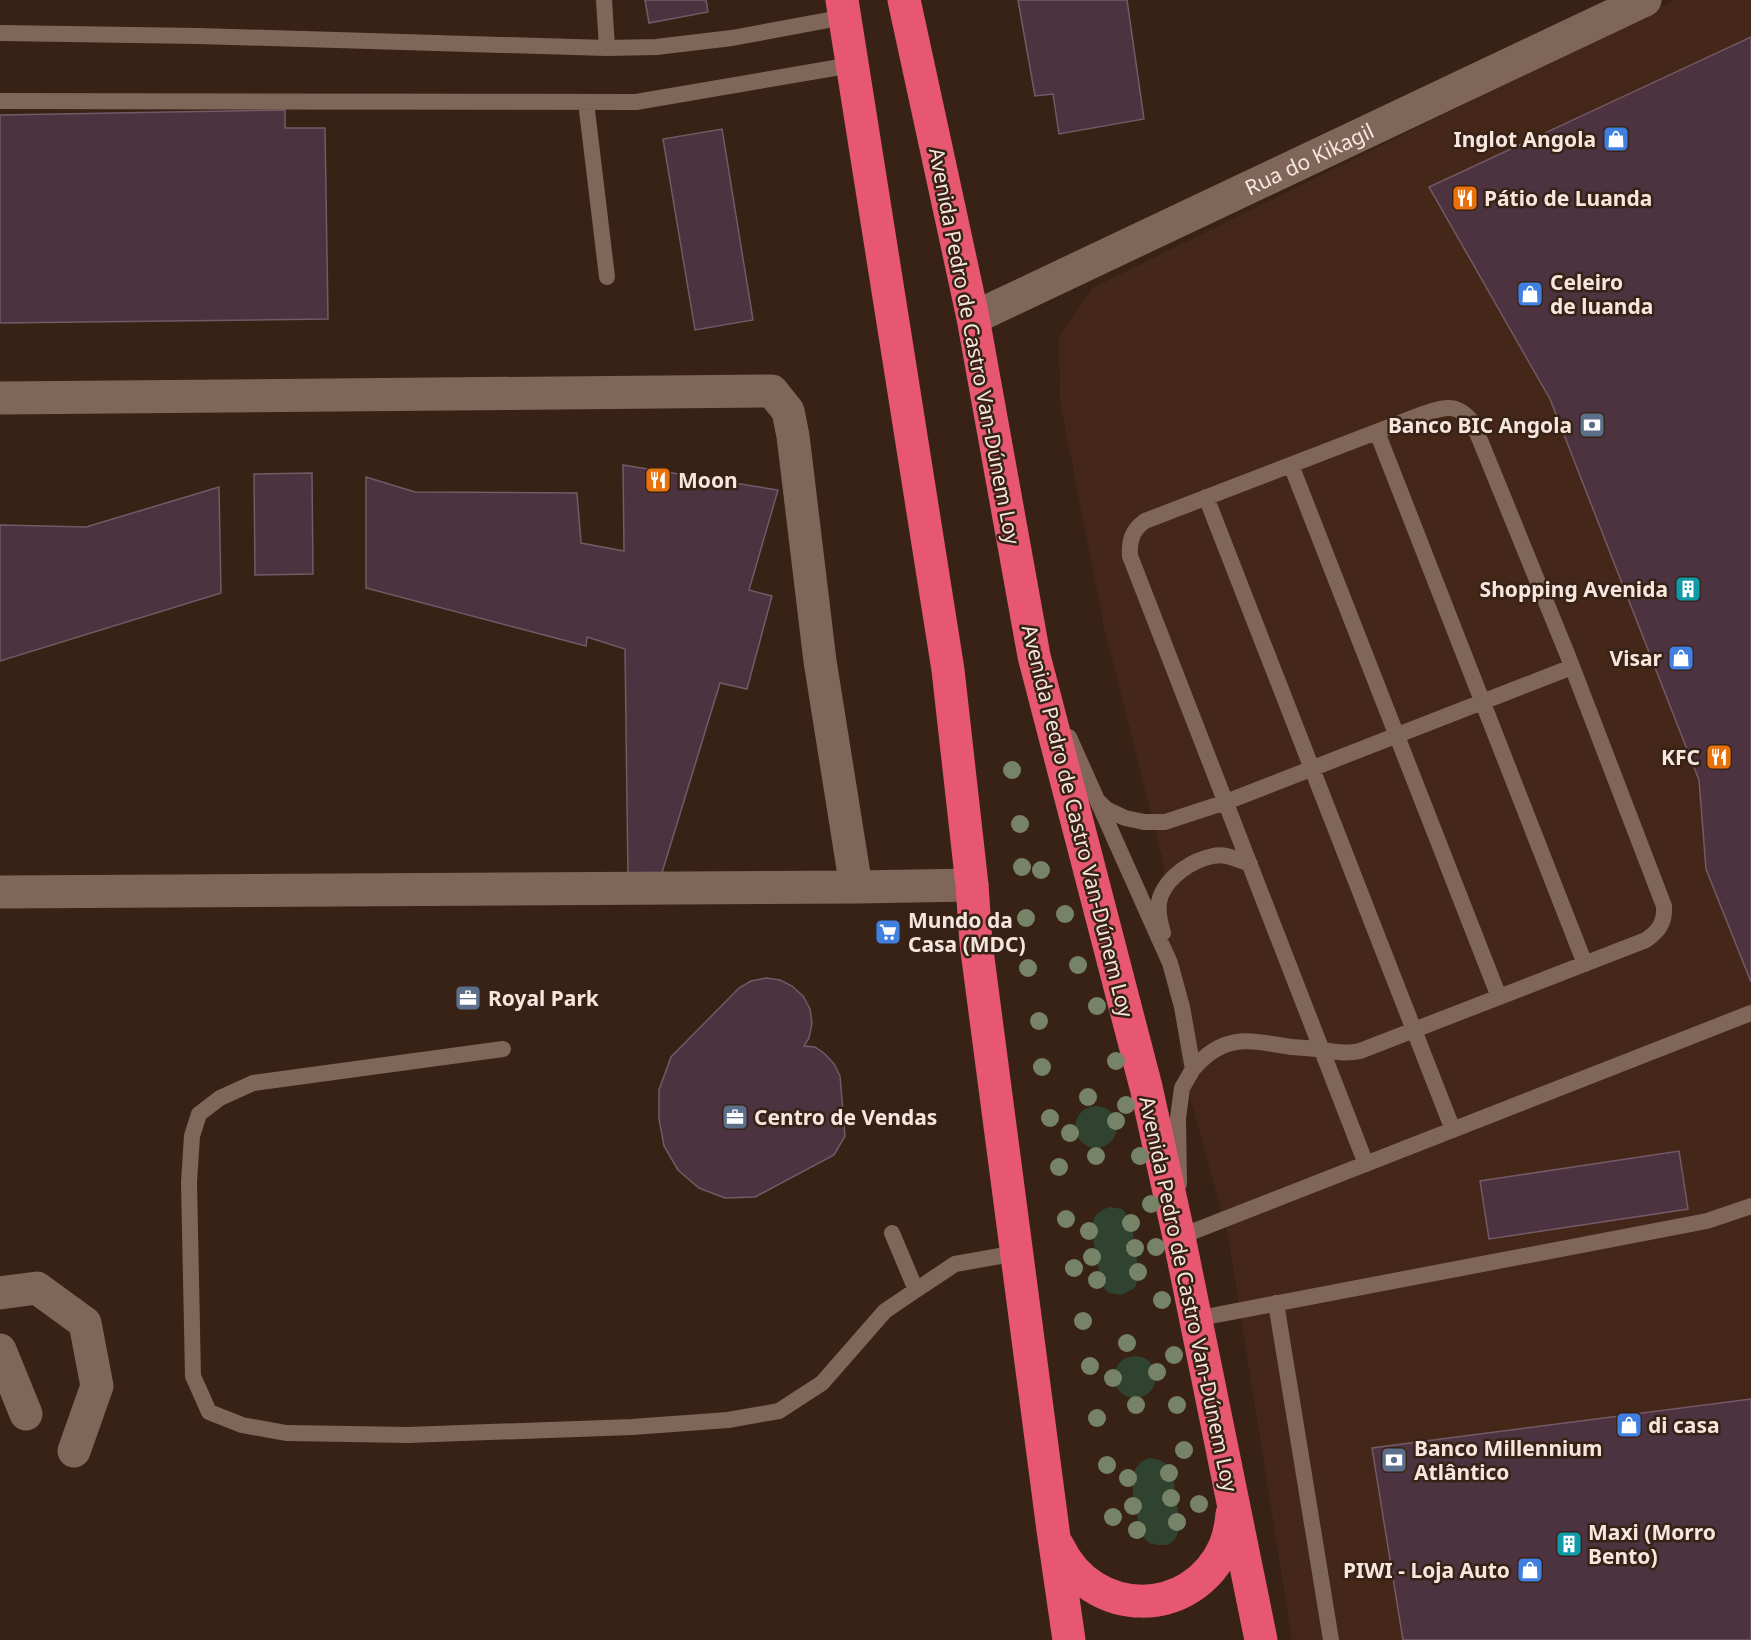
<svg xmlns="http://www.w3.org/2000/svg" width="1751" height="1640" viewBox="0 0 1751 1640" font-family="'Noto Sans',sans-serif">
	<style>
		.built { fill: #442718 }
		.green { fill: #304230 }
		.building { fill: #4d3340; stroke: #745966; stroke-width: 1.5 }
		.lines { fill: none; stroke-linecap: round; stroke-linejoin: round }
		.lane { stroke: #806658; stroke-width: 16 }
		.street { stroke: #806658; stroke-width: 33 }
		.secondary { stroke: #806658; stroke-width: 33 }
		.highway { stroke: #e7576f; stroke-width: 33 }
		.tree { fill: #768367 }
		.labels { text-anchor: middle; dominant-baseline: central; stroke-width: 5; stroke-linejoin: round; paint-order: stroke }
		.poi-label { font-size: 21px; font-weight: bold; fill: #f6e6de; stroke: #382216; text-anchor: start }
		.street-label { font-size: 21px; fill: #f6e6de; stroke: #382216 }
	</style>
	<rect width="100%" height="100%" fill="#382216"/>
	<path class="built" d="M1675,0H1751V1640H1292L1228,1235L1181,1064L1163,860L1104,627L1060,401L1059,337L1093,288Z"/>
	<path class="green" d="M1075 1127a21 21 0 1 1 42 0a21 21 0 1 1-42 0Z
		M1110,1207L1122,1209L1131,1220L1139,1274L1135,1288L1122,1295L1109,1293L1101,1285L1092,1231C1091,1218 1098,1210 1110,1207Z
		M1114 1377a21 21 0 1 1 42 0a21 21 0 1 1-42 0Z
		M1150,1458C1156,1459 1162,1460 1167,1465C1175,1472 1174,1486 1176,1496C1179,1519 1187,1554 1149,1543L1140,1533L1139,1526C1136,1504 1121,1466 1150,1458Z"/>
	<path class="building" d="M645,0H706L708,12L649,23Z
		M1018,0H1127L1144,119L1059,134L1053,94L1035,96Z
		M1751,37V982L1706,869L1699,780L1550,399L1429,187Z
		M285,110V128H325L328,319L0,323V115Z
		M722,129L753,320L695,330L663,139Z
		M623,465L778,490L749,590L772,596L747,689L720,683L661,876L628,878L625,649L587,637L586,646L366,588V477L415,492L577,493L581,543L624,551Z
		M312,473L313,574L255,575L254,474Z
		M219,487L221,593L0,661V525L86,527Z
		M766,978L780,980L792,986L803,996L810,1009L812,1023L809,1038L804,1046L815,1047L825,1054L834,1064L840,1076L845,1136L834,1155L755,1197L725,1198L699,1188L678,1170L664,1146L659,1119V1090L671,1057L739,988L751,981Z
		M1679,1151L1688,1209L1489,1239L1480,1181Z
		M1751,1399V1640H1403L1372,1448Z"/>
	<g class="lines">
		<path class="lane" d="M604,0L607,48
			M0,33L199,36L607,48L656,47L732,38L845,17
			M0,101L636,102L852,65
			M586,102L607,277
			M1377,432L1585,964
			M1291,465L1499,997
			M1206,497L1453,1130
			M1069,737L1170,963L1182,1007L1193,1069L1182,1088L1178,1118L1179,1184
			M1097,800L1106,809L1125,818L1144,822H1165L1226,802L1572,667
			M1163,933C1160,922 1156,907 1161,895C1169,876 1192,860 1213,856C1225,853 1238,860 1250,864
			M503,1049L253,1083L220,1098L199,1114L192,1136L189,1182L193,1376L209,1412L242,1425L286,1433L408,1435L632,1427L728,1420L779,1411L822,1383L885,1311L916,1290L955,1264L1017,1253
			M1193,1069C1224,1033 1248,1040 1291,1047C1302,1048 1313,1048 1323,1050C1337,1052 1347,1054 1360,1051L1646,940C1659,931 1665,922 1664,906L1568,656L1473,423C1457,402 1445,407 1423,414L1145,521C1132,530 1129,541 1130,556L1366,1164
			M1179,1231V1237L1751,1013
			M892,1233L916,1290
			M1276,1303L1331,1640
			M1195,1319L1707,1221L1751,1206"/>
		<path class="street" d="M0,398L772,391L788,411L793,436L820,661L856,887
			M0,892L856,887L972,885
			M0,1293L37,1288L85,1323L97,1386L74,1451
			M0,1350L26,1414"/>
		<path class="secondary" id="s1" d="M973,318L1645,0"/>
		<path class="highway" d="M842,0L948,670L972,885L976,943L1053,1530L1069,1640
			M904,0L973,318L1034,656L1146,1087L1179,1237L1261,1640
			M1058,1546C1092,1619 1192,1620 1225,1546C1229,1536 1231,1525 1232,1514"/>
	</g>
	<g class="tree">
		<circle cx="1012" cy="770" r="9"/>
		<circle cx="1020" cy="824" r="9"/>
		<circle cx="1022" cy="867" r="9"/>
		<circle cx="1041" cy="870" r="9"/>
		<circle cx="1065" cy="914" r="9"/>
		<circle cx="1026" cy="918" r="9"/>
		<circle cx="1078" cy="965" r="9"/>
		<circle cx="1028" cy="968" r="9"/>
		<circle cx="1097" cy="1006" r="9"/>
		<circle cx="1039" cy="1021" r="9"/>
		<circle cx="1116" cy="1061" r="9"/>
		<circle cx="1042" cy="1067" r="9"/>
		<circle cx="1088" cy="1097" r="9"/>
		<circle cx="1126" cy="1105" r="9"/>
		<circle cx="1050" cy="1118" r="9"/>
		<circle cx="1116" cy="1121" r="9"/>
		<circle cx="1070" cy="1133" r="9"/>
		<circle cx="1096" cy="1156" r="9"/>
		<circle cx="1140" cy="1156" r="9"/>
		<circle cx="1059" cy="1167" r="9"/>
		<circle cx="1151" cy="1204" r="9"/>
		<circle cx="1066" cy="1219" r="9"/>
		<circle cx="1131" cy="1223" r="9"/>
		<circle cx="1089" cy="1231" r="9"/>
		<circle cx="1156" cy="1247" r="9"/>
		<circle cx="1135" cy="1248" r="9"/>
		<circle cx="1092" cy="1257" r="9"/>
		<circle cx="1074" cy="1268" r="9"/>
		<circle cx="1138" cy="1272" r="9"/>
		<circle cx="1097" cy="1280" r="9"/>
		<circle cx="1162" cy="1300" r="9"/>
		<circle cx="1083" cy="1321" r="9"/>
		<circle cx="1127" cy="1343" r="9"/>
		<circle cx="1174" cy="1355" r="9"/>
		<circle cx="1090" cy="1366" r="9"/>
		<circle cx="1157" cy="1372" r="9"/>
		<circle cx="1113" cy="1378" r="9"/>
		<circle cx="1136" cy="1405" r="9"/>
		<circle cx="1177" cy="1405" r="9"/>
		<circle cx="1097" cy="1418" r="9"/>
		<circle cx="1184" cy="1450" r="9"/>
		<circle cx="1107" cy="1465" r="9"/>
		<circle cx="1169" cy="1473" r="9"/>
		<circle cx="1128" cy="1478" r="9"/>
		<circle cx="1171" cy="1498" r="9"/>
		<circle cx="1199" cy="1504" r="9"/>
		<circle cx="1133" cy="1506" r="9"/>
		<circle cx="1113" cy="1517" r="9"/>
		<circle cx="1177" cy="1522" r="9"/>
		<circle cx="1137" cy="1530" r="9"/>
	</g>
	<defs>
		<symbol id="shop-square" viewBox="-11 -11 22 22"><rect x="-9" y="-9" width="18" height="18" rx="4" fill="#3f7fe0" stroke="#382216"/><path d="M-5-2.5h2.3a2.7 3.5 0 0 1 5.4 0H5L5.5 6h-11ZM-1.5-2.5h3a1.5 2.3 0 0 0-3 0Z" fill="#fff"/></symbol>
		<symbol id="restaurant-square" viewBox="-11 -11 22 22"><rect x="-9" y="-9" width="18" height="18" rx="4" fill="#e8710a" stroke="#382216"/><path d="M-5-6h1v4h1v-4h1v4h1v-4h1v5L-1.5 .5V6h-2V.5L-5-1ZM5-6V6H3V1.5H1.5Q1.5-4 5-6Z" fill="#fff"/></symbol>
		<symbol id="bank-square" viewBox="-11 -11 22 22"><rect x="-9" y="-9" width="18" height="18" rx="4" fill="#5c6f8a" stroke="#382216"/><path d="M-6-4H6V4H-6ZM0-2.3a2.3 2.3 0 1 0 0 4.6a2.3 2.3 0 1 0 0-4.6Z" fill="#fff"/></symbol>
		<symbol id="building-square" viewBox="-11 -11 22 22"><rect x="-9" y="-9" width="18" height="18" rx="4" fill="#0f9aa8" stroke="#382216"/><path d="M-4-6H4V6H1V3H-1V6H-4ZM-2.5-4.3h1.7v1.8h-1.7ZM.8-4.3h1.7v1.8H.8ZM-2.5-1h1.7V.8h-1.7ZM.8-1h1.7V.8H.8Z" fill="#fff"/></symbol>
		<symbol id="supermarket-square" viewBox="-11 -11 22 22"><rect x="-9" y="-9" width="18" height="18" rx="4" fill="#3f7fe0" stroke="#382216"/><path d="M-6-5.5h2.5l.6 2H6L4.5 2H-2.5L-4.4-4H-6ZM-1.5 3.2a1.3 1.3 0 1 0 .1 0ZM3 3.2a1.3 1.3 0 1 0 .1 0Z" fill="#fff"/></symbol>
		<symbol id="office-square" viewBox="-11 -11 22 22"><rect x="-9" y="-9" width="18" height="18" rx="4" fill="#5c6f8a" stroke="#382216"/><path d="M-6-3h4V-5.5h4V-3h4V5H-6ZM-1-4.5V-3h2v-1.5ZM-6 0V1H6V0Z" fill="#fff"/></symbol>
	</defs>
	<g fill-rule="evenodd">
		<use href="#shop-square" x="1601" y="124" width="30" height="30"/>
		<use href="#restaurant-square" x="1450" y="183" width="30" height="30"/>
		<use href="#shop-square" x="1515" y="279" width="30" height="30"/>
		<use href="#bank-square" x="1577" y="410" width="30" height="30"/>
		<use href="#restaurant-square" x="643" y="465" width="30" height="30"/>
		<use href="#building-square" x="1673" y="574" width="30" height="30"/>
		<use href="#shop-square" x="1666" y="643" width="30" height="30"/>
		<use href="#restaurant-square" x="1704" y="742" width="30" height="30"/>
		<use href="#supermarket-square" x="873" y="917" width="30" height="30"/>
		<use href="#office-square" x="453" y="983" width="30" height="30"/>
		<use href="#office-square" x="720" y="1102" width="30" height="30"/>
		<use href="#shop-square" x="1614" y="1410" width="30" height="30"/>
		<use href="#bank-square" x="1379" y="1445" width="30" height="30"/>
		<use href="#building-square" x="1554" y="1529" width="30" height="30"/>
		<use href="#shop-square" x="1515" y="1555" width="30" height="30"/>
	</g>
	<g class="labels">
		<g class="poi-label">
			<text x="1596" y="139" text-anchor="end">Inglot Angola</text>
			<text x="1484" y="198">Pátio de Luanda</text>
			<text x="1550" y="282">Celeiro<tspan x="1550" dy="24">de luanda</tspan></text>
			<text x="1572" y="425" text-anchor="end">Banco BIC Angola</text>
			<text x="678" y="480">Moon</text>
			<text x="1668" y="589" text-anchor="end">Shopping Avenida</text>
			<text x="1662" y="658" text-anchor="end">Visar</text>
			<text x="1700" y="757" text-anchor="end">KFC</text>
			<text x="908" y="920">Mundo da<tspan x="908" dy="24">Casa (MDC)</tspan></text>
			<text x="488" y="998">Royal Park</text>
			<text x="754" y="1117">Centro de Vendas</text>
			<text x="1648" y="1425">di casa</text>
			<text x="1414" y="1448">Banco Millennium<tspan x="1414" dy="24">Atlântico</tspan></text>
			<text x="1588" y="1532">Maxi (Morro<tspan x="1588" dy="24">Bento)</tspan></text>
			<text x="1510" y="1570" text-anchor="end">PIWI - Loja Auto</text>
		</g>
		<g class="street-label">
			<text stroke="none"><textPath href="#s1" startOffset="372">Rua do Kikagil</textPath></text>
			<text transform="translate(975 346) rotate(79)">Avenida Pedro de Castro Van-Dúnem Loy</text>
			<text transform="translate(1078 821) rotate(76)">Avenida Pedro de Castro Van-Dúnem Loy</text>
			<text transform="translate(1189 1294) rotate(78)">Avenida Pedro de Castro Van-Dúnem Loy</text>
		</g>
	</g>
</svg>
